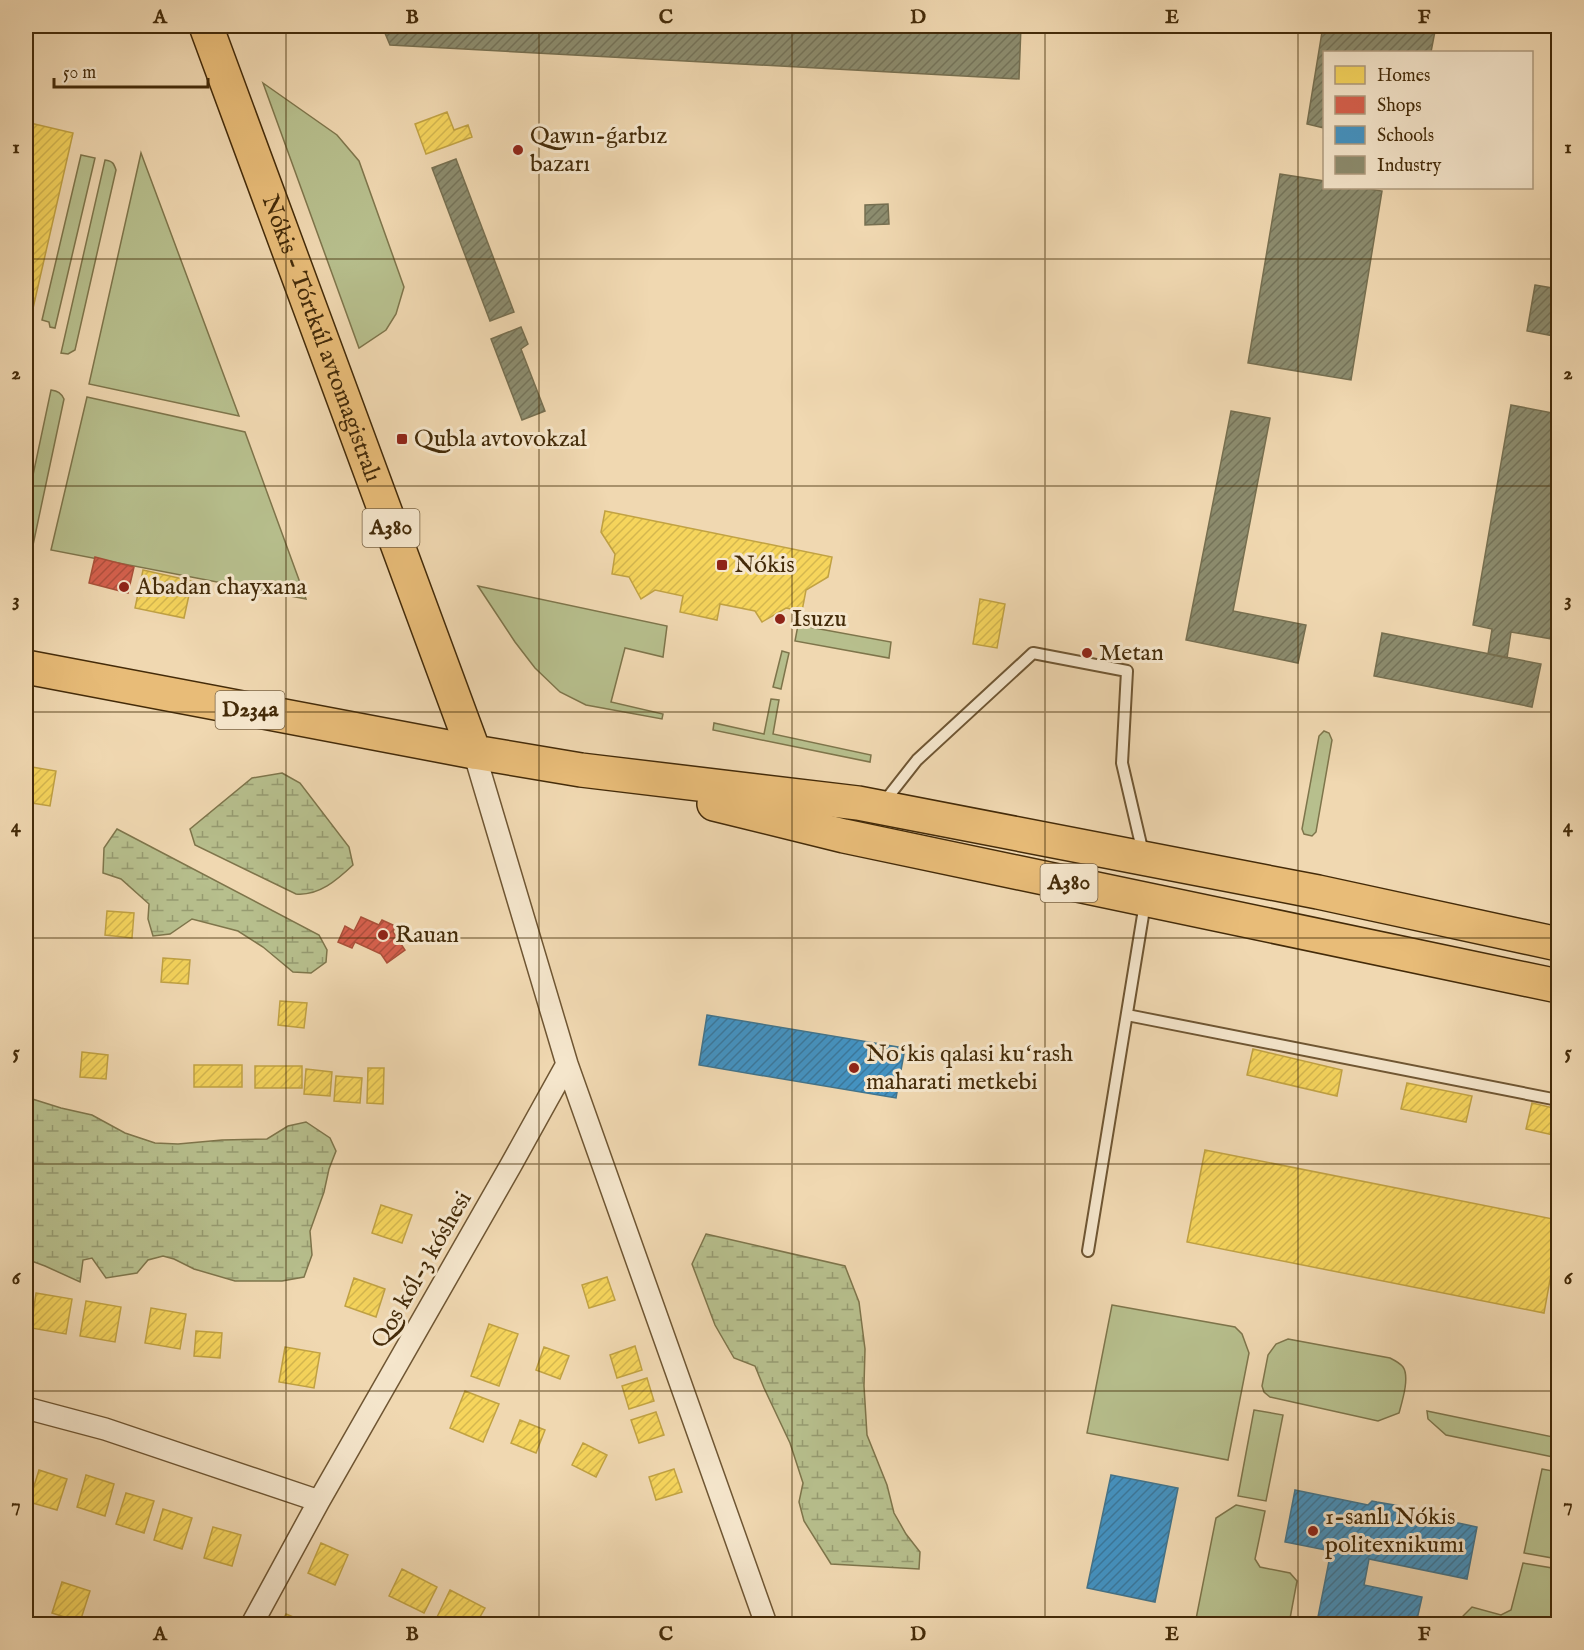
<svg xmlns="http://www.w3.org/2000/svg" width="1584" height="1650" viewBox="0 0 1584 1650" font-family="'IM FELL English',serif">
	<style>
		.green { fill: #b7bf8d; stroke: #7e754b; stroke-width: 1.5 }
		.wetland { fill: url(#wetland-marsh); stroke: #7e754b; stroke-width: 1.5 }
		.homes { fill: url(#homes-hatch); stroke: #c1a243; stroke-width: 1.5 }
		.shops { fill: url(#shops-hatch); stroke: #aa5039; stroke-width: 1.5 }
		.schools { fill: url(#schools-hatch); stroke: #43748b; stroke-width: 1.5 }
		.industry { fill: url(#industry-hatch); stroke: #766f50; stroke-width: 1.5 }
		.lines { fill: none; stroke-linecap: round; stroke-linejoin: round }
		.lane-casing { stroke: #6f5633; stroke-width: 14 }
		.street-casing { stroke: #6f5633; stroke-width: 24 }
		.primary-casing { stroke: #442b09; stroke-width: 36 }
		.highway-casing { stroke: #442b09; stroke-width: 36 }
		.lane { stroke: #f5e6cc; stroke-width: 10 }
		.street { stroke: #f5e6cc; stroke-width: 21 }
		.primary { stroke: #e8bc78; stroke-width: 33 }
		.highway { stroke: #e8bc78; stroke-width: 33 }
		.grid { fill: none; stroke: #442b09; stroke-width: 1.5; stroke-opacity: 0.55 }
		.poi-dot { fill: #8f2418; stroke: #f5e6cc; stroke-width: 2 }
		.labels { text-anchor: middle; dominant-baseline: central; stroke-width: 6; stroke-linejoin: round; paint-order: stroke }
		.shield { fill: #f5e6cc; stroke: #796344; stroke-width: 1.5 }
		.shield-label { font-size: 22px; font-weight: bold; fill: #442b09 }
		.poi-label { font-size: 24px; fill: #442b09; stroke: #f5e6cc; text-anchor: start }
		.street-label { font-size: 24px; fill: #442b09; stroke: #f5e6cc }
		.neatline { fill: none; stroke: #442b09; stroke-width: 2 }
		.grid-label { font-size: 20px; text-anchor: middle; font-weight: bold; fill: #442b09 }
	</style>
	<defs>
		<pattern id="wetland-marsh" width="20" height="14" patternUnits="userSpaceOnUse" patternTransform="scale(1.5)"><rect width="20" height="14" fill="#b7bf8d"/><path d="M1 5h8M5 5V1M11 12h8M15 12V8" fill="none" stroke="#969b71"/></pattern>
		<pattern id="homes-hatch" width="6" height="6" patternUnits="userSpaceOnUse" patternTransform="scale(1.5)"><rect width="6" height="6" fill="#f6d55c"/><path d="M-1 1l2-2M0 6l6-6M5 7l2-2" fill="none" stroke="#d4b74f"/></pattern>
		<pattern id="shops-hatch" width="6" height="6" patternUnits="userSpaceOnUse" patternTransform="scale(1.5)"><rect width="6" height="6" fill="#d6604d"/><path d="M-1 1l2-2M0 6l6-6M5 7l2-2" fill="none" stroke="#af4f3e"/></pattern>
		<pattern id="schools-hatch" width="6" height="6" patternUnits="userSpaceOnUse" patternTransform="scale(1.5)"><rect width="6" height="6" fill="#4393c3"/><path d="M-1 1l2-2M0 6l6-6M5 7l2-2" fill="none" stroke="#3a789d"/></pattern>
		<pattern id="industry-hatch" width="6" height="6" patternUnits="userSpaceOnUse" patternTransform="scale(1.5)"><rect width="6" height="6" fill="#8c8c6e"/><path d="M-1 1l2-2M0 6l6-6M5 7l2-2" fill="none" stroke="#747359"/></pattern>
	</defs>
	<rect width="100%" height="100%" fill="#f0d8b1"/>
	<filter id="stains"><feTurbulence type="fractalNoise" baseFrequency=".00333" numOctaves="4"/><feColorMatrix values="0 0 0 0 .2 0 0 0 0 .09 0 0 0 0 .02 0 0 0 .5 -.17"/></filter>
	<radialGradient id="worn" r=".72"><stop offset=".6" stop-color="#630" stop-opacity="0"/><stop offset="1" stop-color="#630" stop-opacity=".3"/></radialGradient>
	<path class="green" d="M263,83L337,135L359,161L404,287L396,314L386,330L359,348Z
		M141,153L239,416L89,384Z
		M81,155L95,158L55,328L50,327L49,322L42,320Z
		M105,160C113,161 114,164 116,170L75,350L68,354L61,353Z
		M51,390C58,391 61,393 64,399L26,578V508Z
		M87,397L245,432L306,599L51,550Z
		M478,586L667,626L663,657L625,648L611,702L663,714L662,719L586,705L560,692L535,668L515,642Z
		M798,625L891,642L889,658L795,641Z
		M782,651L789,653L781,689L773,687Z
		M771,699L779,700L773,734L871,755L870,762L713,730L714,723L764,734Z
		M1324,731L1329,733L1332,740L1316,832L1312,836L1304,834L1302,829L1319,736Z
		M1112,1305L1235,1327L1242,1334L1249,1353L1228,1460L1087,1433Z
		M1288,1339L1390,1358C1394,1360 1400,1363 1403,1367C1410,1377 1402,1402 1399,1413L1378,1421L1270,1397L1264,1392L1262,1386L1268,1355L1276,1344Z
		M1254,1410L1283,1415L1266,1501L1238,1496Z
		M1427,1411L1558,1438V1458L1446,1435L1428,1419Z
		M1542,1469L1558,1472V1559L1524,1553Z
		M1236,1505L1265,1511L1255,1559L1260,1567L1290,1573L1297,1581L1289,1624H1195L1216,1518Z
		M1523,1563L1558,1569V1602L1554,1624H1462L1463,1616L1472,1607L1501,1615L1511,1610Z"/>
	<path class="wetland" d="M282,773L300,783L349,847L353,865C337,880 319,896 296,894L195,845L190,829L252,778Z
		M117,829L319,935L327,950L326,962L311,973L293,972L263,947L238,931L192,919L170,934L153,936L148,919L149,904L121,879L103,873L104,848Z
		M26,1097L61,1108L92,1115L125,1133L155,1143L178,1144L222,1140L267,1139L288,1126L306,1122L330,1138L336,1151L329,1169L324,1192L310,1231L312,1255L304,1277L282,1281H235L194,1269L174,1259L163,1256L148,1260L137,1273L106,1278L92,1258L83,1260L80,1282L45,1266L26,1259Z
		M706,1234L845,1266L859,1302L865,1349L864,1386L867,1435L887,1485L894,1513L906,1534L920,1552L919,1569L831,1564L804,1521L799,1502L803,1483L790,1443L764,1388L755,1366L734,1358L715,1325L692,1264Z"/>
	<path class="homes" d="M447,112L454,130L468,125L472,137L426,154L415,124Z
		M26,122L73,133L26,339Z
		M605,511L832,557L828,577L806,590L802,611L786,608L762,622L755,611L720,604L717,620L680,612L683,596L655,590L641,599L629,577L612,574L615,554L601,532Z
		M143,570L192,581L184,618L135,608Z
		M980,599L1005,604L997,648L973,644Z
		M26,766L56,771L50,806L26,802Z
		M107,911L134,913L132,938L105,935Z
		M163,958L190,960L188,984L161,982Z
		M280,1001L307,1003L304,1028L278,1025Z
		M1253,1049L1342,1070L1337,1096L1247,1075Z
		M82,1052L108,1055L106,1079L80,1077Z
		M194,1065H242V1087H194Z
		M255,1066H302V1088H255Z
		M368,1068H384L383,1104L367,1103Z
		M306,1069L332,1072L330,1096L304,1094Z
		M336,1076L362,1078L360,1103L334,1101Z
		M1407,1083L1472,1096L1466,1122L1401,1109Z
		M1532,1103L1558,1109V1136L1526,1129Z
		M1205,1150L1558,1220V1236L1544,1313L1187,1242Z
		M381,1205L412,1215L402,1243L372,1233Z
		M607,1277L615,1300L589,1308L582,1285Z
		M354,1278L385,1289L376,1317L345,1306Z
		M36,1293L72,1299L66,1334L31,1328Z
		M86,1301L121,1307L115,1342L80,1336Z
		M151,1308L186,1314L180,1349L145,1343Z
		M489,1324L518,1334L499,1386L471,1376Z
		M196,1331L222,1333L220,1358L194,1356Z
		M635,1346L642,1370L617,1378L610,1355Z
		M285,1347L320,1353L314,1388L279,1382Z
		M544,1347L569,1356L560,1379L536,1370Z
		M647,1378L654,1401L629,1409L622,1386Z
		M465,1391L499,1404L483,1442L450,1428Z
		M656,1412L664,1435L639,1443L631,1420Z
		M520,1420L545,1430L536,1453L511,1443Z
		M583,1443L607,1455L596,1477L572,1465Z
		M674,1469L682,1492L656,1500L649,1477Z
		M39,1470L67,1479L57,1510L29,1502Z
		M86,1475L114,1484L105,1516L77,1507Z
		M126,1493L154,1501L144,1533L116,1524Z
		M163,1509L192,1518L182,1549L154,1540Z
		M213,1527L241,1535L232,1566L204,1558Z
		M321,1543L348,1555L335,1585L308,1573Z
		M402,1569L437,1587L424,1613L389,1596Z
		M62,1582L90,1591L80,1622L52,1613Z
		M450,1590L485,1608L476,1624H453L437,1617Z
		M286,1614L310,1624H281Z"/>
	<path class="shops" d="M95,557L134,567L128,593L89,583Z
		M361,917L379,925L382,920L395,926L393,932L405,950L387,963L381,954L355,942L352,948L338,942L345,926L354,931Z"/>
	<path class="schools" d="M707,1015L905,1048L896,1098L699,1065Z
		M1111,1475L1178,1488L1155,1602L1087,1588Z
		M1295,1490L1368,1505L1372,1501L1377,1502L1400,1506L1402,1511L1477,1527L1467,1579L1369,1559L1364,1585L1422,1597L1416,1624H1354L1318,1617L1331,1551L1285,1542Z"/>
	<path class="industry" d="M382,26H1021L1019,79L390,45Z
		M1323,26H1436L1431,52H1324V128L1307,124Z
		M456,159L514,312L490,321L432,168Z
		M1280,174L1324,181V188H1363L1382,191L1351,380L1248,363Z
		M888,204L889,224L865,225V205Z
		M1535,285L1558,289V310L1554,336L1527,331Z
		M521,327L528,344L521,349L545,411L522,420L491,339Z
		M1511,405L1558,414V640L1511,632L1507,658L1488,654L1492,629L1473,625Z
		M1231,411L1270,418L1233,611L1306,625L1298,663L1186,640Z
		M1382,633L1541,664L1532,707L1374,676Z"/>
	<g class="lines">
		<defs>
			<path id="lane" d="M884,802L917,760L1033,653L1127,671L1122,763L1143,853
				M1127,1015L1558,1100
				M1088,1251L1145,903"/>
			<path id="street" d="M474,752L567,1064L766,1624
				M26,1408L105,1429L319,1501
				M252,1624L319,1501L511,1165L567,1064"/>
			<path id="primary" d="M26,667L474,752"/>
			<g id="highway">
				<path id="s1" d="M206,26L474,752L581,770L858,803L1318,892L1558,944"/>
				<path d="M714,804L844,836L1558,986"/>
			</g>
		</defs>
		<use href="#lane" class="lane-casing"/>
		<use href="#street" class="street-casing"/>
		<use href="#primary" class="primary-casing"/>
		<use href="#highway" class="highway-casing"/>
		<use href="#lane" class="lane"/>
		<use href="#street" class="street"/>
		<use href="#primary" class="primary"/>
		<use href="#highway" class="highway"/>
	</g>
	<path class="grid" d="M286,26V1624M539,26V1624M792,26V1624M1045,26V1624M1298,26V1624M26,259H1558M26,486H1558M26,712H1558M26,938H1558M26,1164H1558M26,1391H1558"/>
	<g class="poi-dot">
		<circle cx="518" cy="150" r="6"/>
		<rect x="396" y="433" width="12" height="12" rx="3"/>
		<rect x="716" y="559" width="12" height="12" rx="3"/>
		<circle cx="124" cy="587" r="6"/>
		<circle cx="780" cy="619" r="6"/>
		<circle cx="1087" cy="653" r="6"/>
		<circle cx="383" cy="935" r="6"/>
		<circle cx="854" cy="1068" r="6"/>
		<circle cx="1313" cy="1531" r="6"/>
	</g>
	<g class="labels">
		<g class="shield">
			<rect x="362.5" y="509" width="57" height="38" rx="4.5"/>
			<rect x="215.5" y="691" width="69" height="38" rx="4.5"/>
			<rect x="1040.5" y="864" width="57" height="38" rx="4.5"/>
		</g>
		<g class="shield-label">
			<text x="391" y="528">A380</text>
			<text x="250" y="710">D234a</text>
			<text x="1069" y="883">A380</text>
		</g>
		<g class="poi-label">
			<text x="530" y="136">Qawın-ǵarbız<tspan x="530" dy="28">bazarı</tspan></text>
			<text x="414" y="439">Qubla avtovokzal</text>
			<text x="734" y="565">Nókis</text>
			<text x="136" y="587">Abadan chayxana</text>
			<text x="792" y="619">Isuzu</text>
			<text x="1099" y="653">Metan</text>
			<text x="395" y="935">Rauan</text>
			<text x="866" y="1054">Noʻkis qalasi kuʻrash<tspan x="866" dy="28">maharati metkebi</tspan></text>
			<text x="1325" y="1517">1-sanlı Nókis<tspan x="1325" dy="28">politexnikumı</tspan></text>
		</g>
		<g class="street-label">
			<text stroke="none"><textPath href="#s1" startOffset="333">Nókis - Tórtkúl avtomagistralı</textPath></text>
			<text transform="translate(422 1270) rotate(-60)">Qos kól-3 kóshesi</text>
		</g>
	</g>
	<rect width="1584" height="1650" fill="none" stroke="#f0d8b1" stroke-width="66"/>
	<rect x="1323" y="51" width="210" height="138" fill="#f5e6cc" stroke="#ae9b7e" stroke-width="1.5"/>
	<rect x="1335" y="66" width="30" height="18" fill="#f6d55c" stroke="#ae9b7e" stroke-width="1.5"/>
	<text x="1377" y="81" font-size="18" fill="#442b09">Homes</text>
	<rect x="1335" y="96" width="30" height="18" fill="#d6604d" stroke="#ae9b7e" stroke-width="1.5"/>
	<text x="1377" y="111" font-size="18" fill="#442b09">Shops</text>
	<rect x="1335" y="126" width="30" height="18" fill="#4393c3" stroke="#ae9b7e" stroke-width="1.5"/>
	<text x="1377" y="141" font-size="18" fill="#442b09">Schools</text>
	<rect x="1335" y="156" width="30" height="18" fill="#8c8c6e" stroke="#ae9b7e" stroke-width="1.5"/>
	<text x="1377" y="171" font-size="18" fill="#442b09">Industry</text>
	<path d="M54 78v9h154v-9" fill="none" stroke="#442b09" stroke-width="3"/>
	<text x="63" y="78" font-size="18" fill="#442b09" stroke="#f5e6cc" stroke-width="4.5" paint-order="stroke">50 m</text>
	<rect x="33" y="33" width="1518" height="1584" class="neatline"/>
	<g class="grid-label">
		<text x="160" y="23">A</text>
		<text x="412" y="23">B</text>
		<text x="666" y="23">C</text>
		<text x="918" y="23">D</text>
		<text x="1172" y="23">E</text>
		<text x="1424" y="23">F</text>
		<text x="16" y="153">1</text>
		<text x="1568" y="153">1</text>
		<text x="16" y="379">2</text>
		<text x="1568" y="379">2</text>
		<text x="16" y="606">3</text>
		<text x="1568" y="606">3</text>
		<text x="16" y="832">4</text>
		<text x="1568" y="832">4</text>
		<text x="16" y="1058">5</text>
		<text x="1568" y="1058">5</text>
		<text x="16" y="1284">6</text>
		<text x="1568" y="1284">6</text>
		<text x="16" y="1511">7</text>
		<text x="1568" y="1511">7</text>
		<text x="160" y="1640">A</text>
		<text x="412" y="1640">B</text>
		<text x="666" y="1640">C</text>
		<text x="918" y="1640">D</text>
		<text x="1172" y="1640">E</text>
		<text x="1424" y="1640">F</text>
	</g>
	<rect width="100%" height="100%" filter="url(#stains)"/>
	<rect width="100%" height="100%" fill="url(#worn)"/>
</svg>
